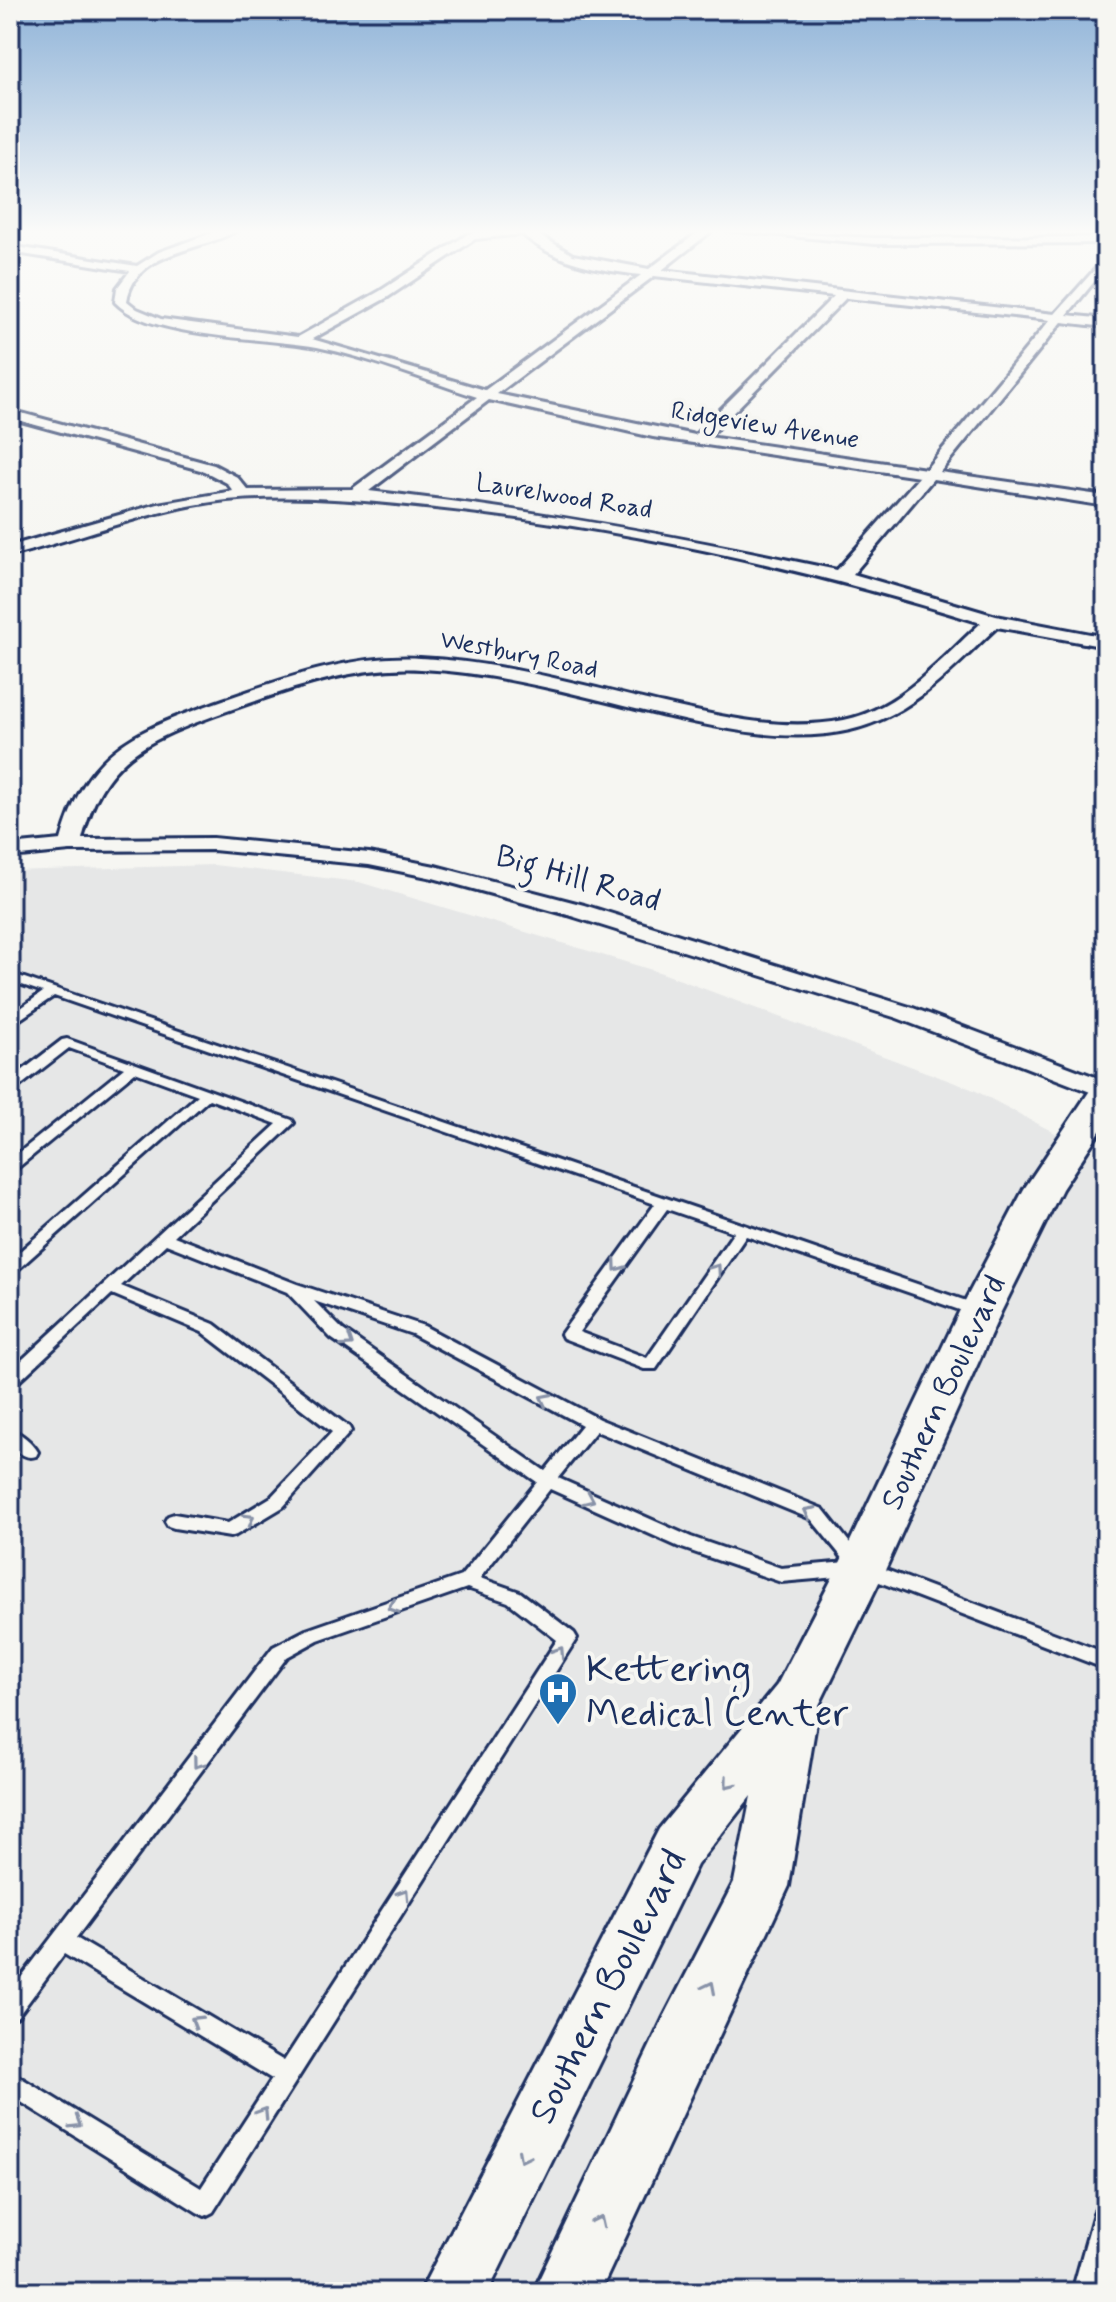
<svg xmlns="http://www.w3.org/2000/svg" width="1116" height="2302" viewBox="0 0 1116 2302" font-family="Mynerve,sans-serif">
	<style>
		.built { fill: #e6e7e7 }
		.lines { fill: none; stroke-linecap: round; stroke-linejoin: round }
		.lane-casing { stroke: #1b2f5e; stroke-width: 6 }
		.street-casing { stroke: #1b2f5e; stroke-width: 6 }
		.secondary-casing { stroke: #1b2f5e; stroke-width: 6 }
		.lane { fill: #f6f6f2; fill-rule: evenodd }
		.street { fill: #f6f6f2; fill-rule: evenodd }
		.secondary { fill: #f6f6f2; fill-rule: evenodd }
		.oneway { stroke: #8892a8 }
		.labels { text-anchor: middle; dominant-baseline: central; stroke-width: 8; stroke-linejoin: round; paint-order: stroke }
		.far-street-label { font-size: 26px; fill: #1b2f5e; stroke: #f6f6f2 }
		.street-label { font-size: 32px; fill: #1b2f5e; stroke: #f6f6f2 }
		.near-poi-label { font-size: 38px; fill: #1b2f5e; stroke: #f6f6f2; text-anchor: start }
		.near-street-label { font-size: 38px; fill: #1b2f5e; stroke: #f6f6f2 }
	</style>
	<rect width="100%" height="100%" fill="#f6f6f2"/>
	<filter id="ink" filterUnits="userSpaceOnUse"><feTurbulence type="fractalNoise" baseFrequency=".0125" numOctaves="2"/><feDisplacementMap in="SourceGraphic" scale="16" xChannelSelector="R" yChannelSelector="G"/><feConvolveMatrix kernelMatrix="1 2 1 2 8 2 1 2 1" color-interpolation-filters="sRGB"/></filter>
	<g filter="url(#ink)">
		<path class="built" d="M214,865L359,882L662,973L974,1090L1106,1160V2292H10V871Z"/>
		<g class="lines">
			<defs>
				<path id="lane" d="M10,973L984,1307L987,1311L984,1315H974L746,1236L656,1369H644L563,1338L561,1334L655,1204L54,996L10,1026V1016L43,992L10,981ZM667,1209L734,1232L647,1358L579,1332Z
					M67,1039L292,1120L294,1123L174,1236L297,1284L424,1326L599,1419L823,1509L865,1562L1106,1653V1669L861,1575L781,1582L679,1547L550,1489L480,1578L520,1592L574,1633L577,1638L213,2212L205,2216L197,2212L10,2095V2071L201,2188L272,2079L64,1954L18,2016L10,2020V1992L273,1647L306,1630L461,1576L537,1482L331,1338L287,1292L166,1244L121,1286L214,1324L349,1427L351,1431L283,1507L236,1535L230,1537L174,1528L168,1526L165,1521L168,1516L174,1514L228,1523L271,1497L332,1432L202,1332L112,1294L16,1384L10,1386V1371L277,1124L209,1099L15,1272L10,1273V1260L198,1095L135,1072L15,1170L10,1171V1160L124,1068L69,1048L15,1090L10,1091V1080L62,1040ZM314,1301L412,1334L582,1425L545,1471L343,1330ZM596,1431L811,1519L846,1562L781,1568L691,1537L558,1478ZM467,1588L508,1602L557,1640L284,2061L76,1938L287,1657L318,1640Z
					M10,1429C20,1432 33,1443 38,1452L36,1456C25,1460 18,1451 10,1444Z
					M1106,2201V2256L1096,2292H1072L1094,2213L1098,2205Z"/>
				<path id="street" d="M220,230H237C203,252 135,249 127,301L137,309L161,319L298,337L380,291L468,234L495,230H531L573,255L649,269L701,230H713L662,270L1055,314L1106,257V267L1067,315L1106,319V327L1062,322L940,472L1106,496V506L933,479L853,574L996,616L1106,637V647L997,627C953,668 912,716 850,730C789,744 725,729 665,716C584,697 504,673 421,669C349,665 282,692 216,715C143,742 103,759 82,839L213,838L369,853L435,866L584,905L913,1008L1106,1081V1098L897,1018L568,915L433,878L369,865L213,850L70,851L10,857V845L61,840C85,754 130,733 209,705C277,681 347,654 420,658C503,662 584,686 664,704C723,717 784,732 844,720C900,709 941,659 981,623C812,570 638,531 462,511C383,502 306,493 227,500C153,508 82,538 10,556V546L158,504L233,491L227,483L204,471L10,418V410L214,465L237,477L248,490L352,489L477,397C424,380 371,358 317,347C266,337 149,339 115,302L117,288L130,271L10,252V246L137,266L159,252ZM522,234C555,263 598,270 641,275L485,390L312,339L388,297L475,239ZM654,276L834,296L695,435L497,394ZM846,298L1050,320L926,469L709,437ZM489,400L653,437L919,477L837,570C680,536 529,509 369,491Z
					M726,230L875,238L1106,237V243L875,244Z"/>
				<path id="secondary" d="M1106,1083V1122L1062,1189L1001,1312L886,1568L819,1705L789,1886L600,2292H533L663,2019L734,1882L751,1796L697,1865L488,2292H420L659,1829L777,1685L838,1567L959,1312L1024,1189L1093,1086Z"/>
			</defs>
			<use href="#lane" class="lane-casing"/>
			<use href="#street" class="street-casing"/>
			<use href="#secondary" class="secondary-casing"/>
			<use href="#lane" class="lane"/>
			<use href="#street" class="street"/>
			<use href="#secondary" class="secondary"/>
		</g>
		<defs><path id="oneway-chevron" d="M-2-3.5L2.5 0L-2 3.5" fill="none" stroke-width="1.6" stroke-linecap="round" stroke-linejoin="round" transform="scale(2)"/></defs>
		<g class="oneway">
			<use href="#oneway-chevron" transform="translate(618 1266) rotate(126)"/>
			<use href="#oneway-chevron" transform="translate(716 1269) rotate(-55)"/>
			<use href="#oneway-chevron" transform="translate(348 1342) rotate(34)"/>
			<use href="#oneway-chevron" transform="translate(545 1399) rotate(-153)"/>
			<use href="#oneway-chevron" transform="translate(589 1499) rotate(24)"/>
			<use href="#oneway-chevron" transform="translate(809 1512) rotate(-152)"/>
			<use href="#oneway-chevron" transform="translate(249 1519) rotate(-31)"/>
			<use href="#oneway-chevron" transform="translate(393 1607) rotate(161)"/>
			<use href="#oneway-chevron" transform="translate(559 1652) rotate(-57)"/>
			<use href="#oneway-chevron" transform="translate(198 1763) rotate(127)"/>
			<use href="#oneway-chevron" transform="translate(729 1783) rotate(129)"/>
			<use href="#oneway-chevron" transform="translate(404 1894) rotate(-57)"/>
			<use href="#oneway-chevron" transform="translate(710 1987) rotate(-63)"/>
			<use href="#oneway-chevron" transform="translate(196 2021) rotate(-149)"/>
			<use href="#oneway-chevron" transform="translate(263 2113) rotate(-58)"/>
			<use href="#oneway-chevron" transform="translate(76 2123) rotate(32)"/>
			<use href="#oneway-chevron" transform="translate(523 2157) rotate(117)"/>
			<use href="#oneway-chevron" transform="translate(599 2221) rotate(-65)"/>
		</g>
	</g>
	<linearGradient id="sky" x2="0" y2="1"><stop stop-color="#8fb3d8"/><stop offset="0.42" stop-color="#fbfbf9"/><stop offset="1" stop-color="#fbfbf9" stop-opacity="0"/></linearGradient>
	<rect width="1116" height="552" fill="url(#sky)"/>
	<defs>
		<symbol id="hospital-pin" viewBox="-11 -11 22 30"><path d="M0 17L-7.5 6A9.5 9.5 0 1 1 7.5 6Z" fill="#1f6fb2" stroke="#f6f6f2"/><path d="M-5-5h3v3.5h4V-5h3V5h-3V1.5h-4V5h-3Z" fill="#fff"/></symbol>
	</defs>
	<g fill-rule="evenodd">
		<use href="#hospital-pin" x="536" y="1670" width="44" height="60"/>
	</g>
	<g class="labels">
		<g class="far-street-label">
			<text transform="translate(765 426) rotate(9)">Ridgeview Avenue</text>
			<text transform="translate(564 497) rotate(9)">Laurelwood Road</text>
			<text transform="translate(519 655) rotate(11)">Westbury Road</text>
		</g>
		<g class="street-label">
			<text transform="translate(578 879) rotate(16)">Big Hill Road</text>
			<text transform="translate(944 1393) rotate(-65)">Southern Boulevard</text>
		</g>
		<g class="near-poi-label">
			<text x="586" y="1670">Kettering<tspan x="586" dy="44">Medical Center</tspan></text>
		</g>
		<g class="near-street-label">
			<text transform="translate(609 1987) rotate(-63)">Southern Boulevard</text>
		</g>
	</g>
	<rect width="1116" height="2302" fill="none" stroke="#f6f6f2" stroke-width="40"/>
	<rect x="20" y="20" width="1076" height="2262" fill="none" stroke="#1b2f5e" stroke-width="3" filter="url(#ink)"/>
</svg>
